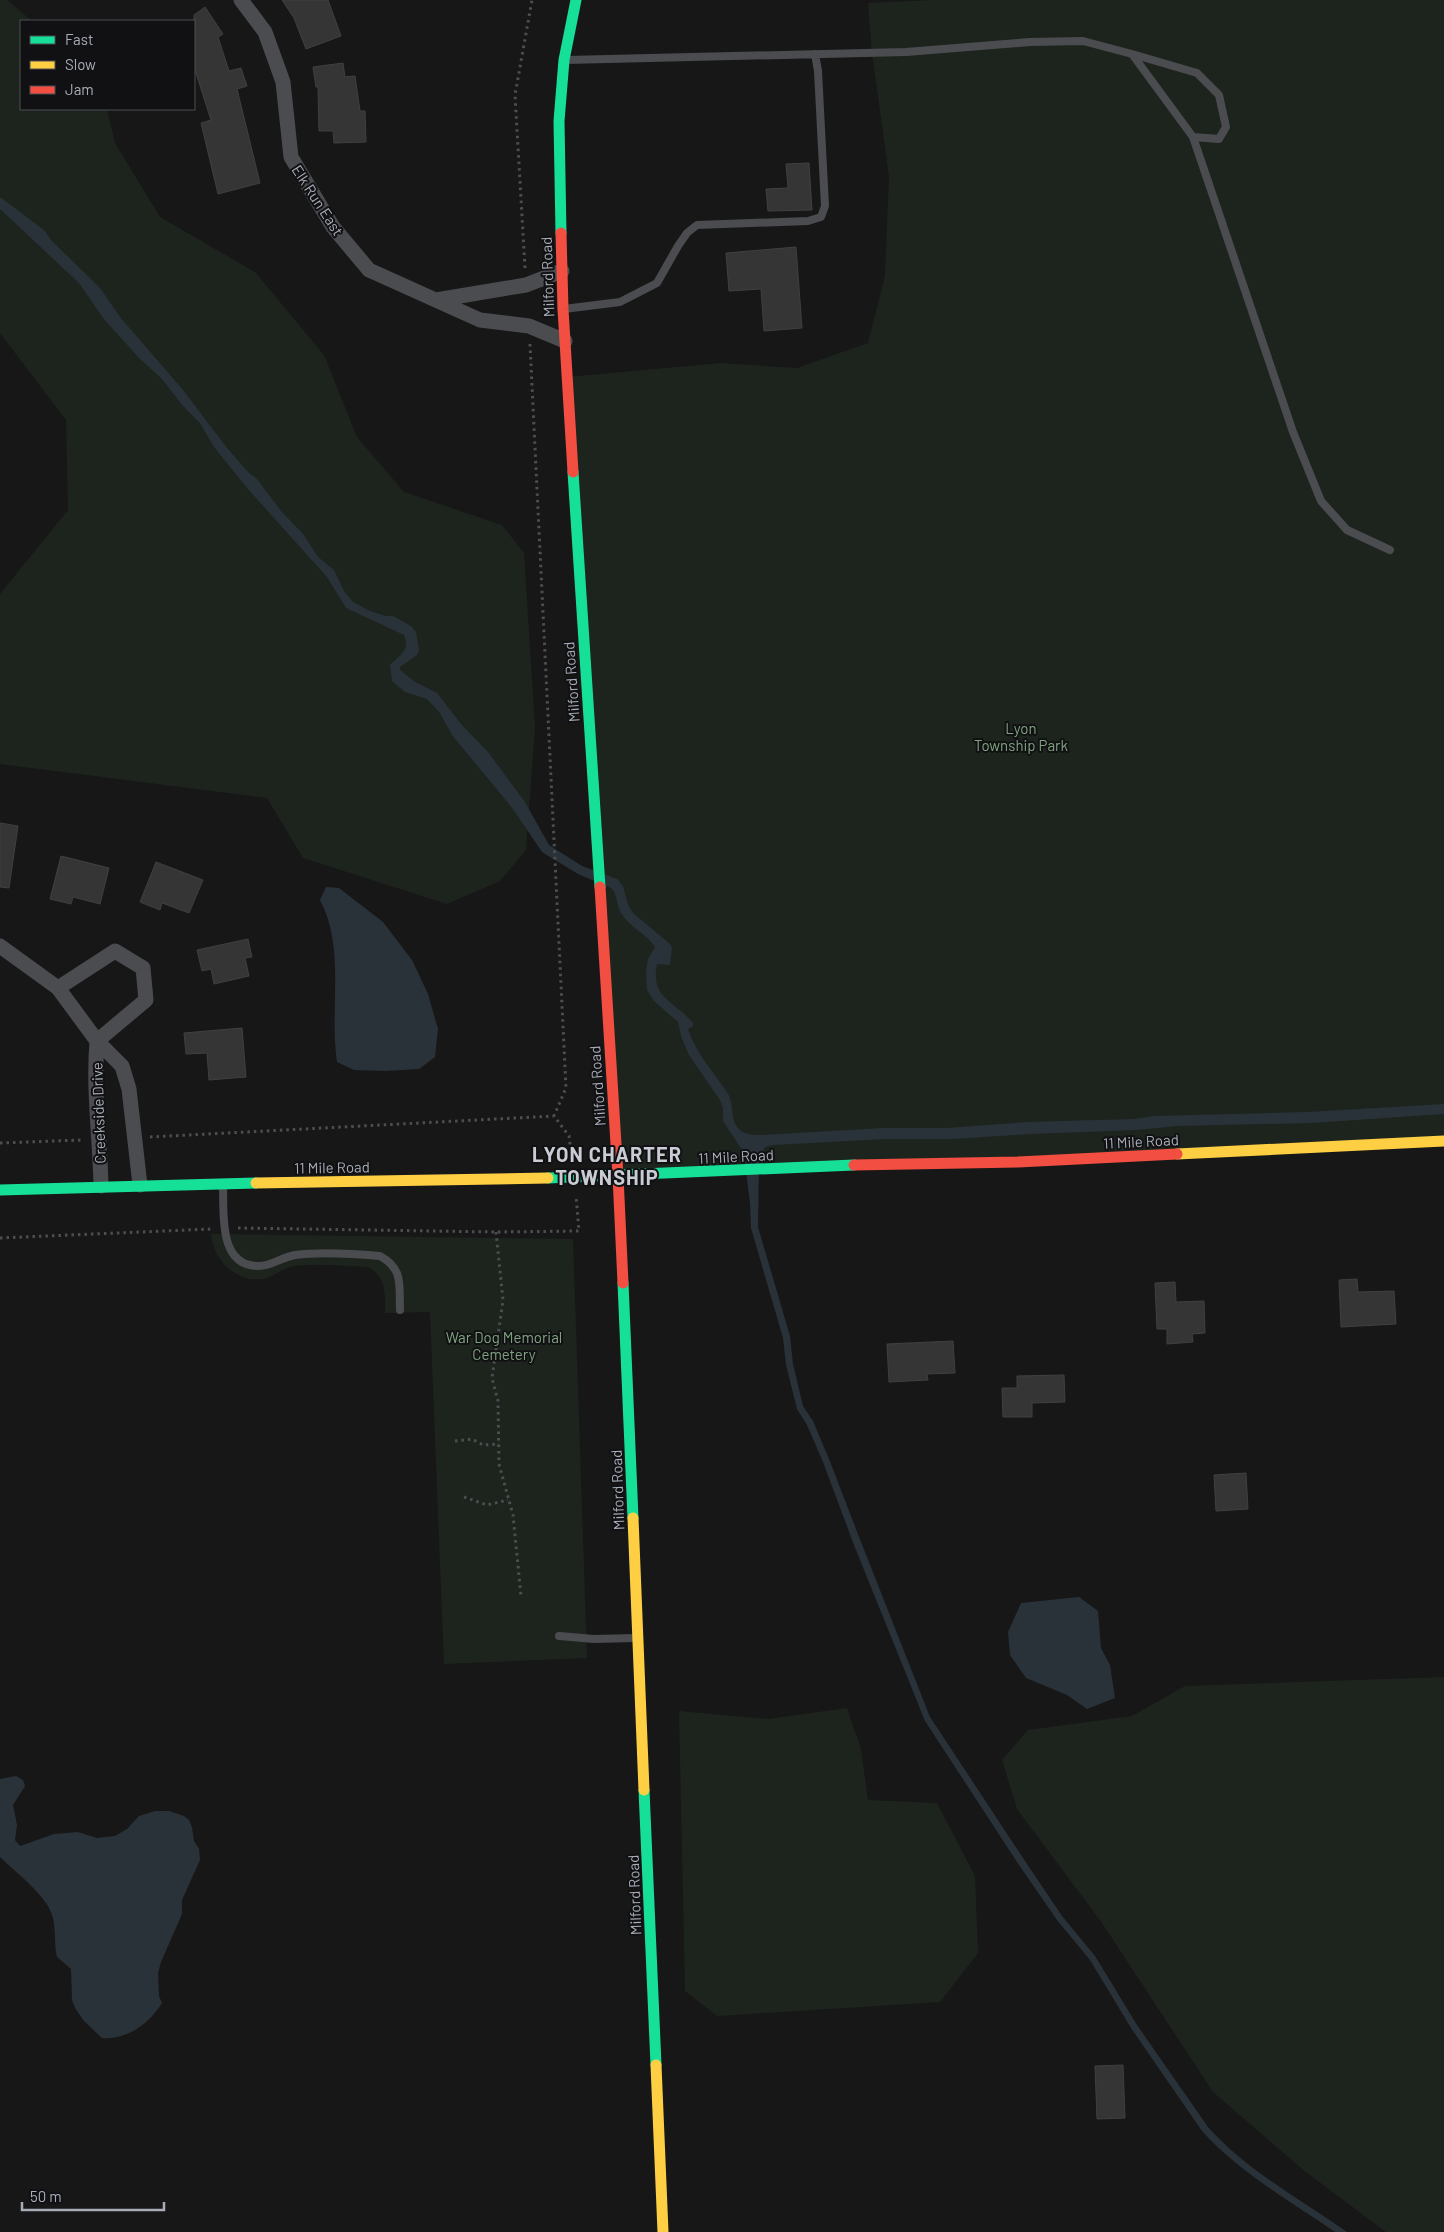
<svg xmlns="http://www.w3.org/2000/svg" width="1444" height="2232" viewBox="0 0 1444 2232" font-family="Barlow,sans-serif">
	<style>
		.green { fill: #1d241e }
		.water { fill: #2a3239 }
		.building { fill: #353536; stroke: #3f4043 }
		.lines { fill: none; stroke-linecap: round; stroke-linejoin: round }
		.path { stroke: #4d4e52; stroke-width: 3; stroke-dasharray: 2.5 4; stroke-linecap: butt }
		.lane { stroke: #4b4c50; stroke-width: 8 }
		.street { stroke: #4b4c50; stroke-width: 15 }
		.fast { stroke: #16e098; stroke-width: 11 }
		.slow { stroke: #ffcf43; stroke-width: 11 }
		.jam { stroke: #f24e42; stroke-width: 11 }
		.labels { text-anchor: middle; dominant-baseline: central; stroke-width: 4; stroke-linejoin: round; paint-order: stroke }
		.street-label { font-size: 15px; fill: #a8adb8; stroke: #111113 }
		.park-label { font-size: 15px; fill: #7fa381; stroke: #111113 }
		.district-label { font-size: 20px; font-weight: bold; letter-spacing: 1px; fill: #c9ccd4; stroke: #111113 }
	</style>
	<rect width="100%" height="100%" fill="#171717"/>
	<path class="green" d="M0,0H7L32,21H21V109H107L115,143L160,217L255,272L324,355L357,437L404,492L502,525L524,553L535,727L526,850L500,881L447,904L303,858L267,798L0,764V594L68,510L66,420L0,333Z
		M934,0H1444V1140L618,1176L567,377L721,363L797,368L868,343L885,276L889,176L872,53L868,3Z
		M211,1234L573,1239L587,1658L444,1664L430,1312L385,1313C385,1294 387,1277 368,1267C344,1266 319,1263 295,1266C283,1267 275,1277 263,1279C236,1283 213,1260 211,1234Z
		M1444,1677V2232H1386L1302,2169L1213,2092L1102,1923L1017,1809L1002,1760L1028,1730L1132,1716L1185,1686Z
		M847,1708L861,1749L868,1800L937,1803L975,1876L978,1953L940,2002L717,2016L685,1991L679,1711L768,1719Z"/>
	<path class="water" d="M0,197L44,230L52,241L100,288L120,317L183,390L227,448L249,473L257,479L281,511L303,534L318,557L334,570L344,591L353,602L370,611L385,616H393L411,626L416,632L419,650L417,655L400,667V670L415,682L437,693L461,724L488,752L525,802L549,845L582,866L617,879L623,886L628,905L633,913L670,944L672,948L670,965L657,964C650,999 675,1001 693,1023V1026L688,1029C696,1054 714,1072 728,1094C735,1106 729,1120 740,1130C746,1135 755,1135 762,1135L883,1128H947L1027,1122L1134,1119L1155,1116L1308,1112L1444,1104V1114L1311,1123L1177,1126L1136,1130L1031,1134L953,1139H886L773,1145L765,1147L759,1158L758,1227L790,1336L793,1364L803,1406L813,1421L829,1459L861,1542L930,1717L1025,1861L1062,1916L1095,1956L1137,2025L1208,2127C1246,2170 1300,2199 1347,2232H1335C1289,2200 1240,2173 1202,2131L1131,2028L1090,1960L1057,1920L1019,1865L925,1721L854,1545L823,1462L807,1425L797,1409L786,1365L783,1338L751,1228L750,1204L744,1153L723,1121V1108L720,1100L689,1055L681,1036L678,1022L654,1001L647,990L646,971L648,959L655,947C646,933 630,928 621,913C616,905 618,894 611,888L578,874L542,852L513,809L452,735L440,713L427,699L405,692L392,681L390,665C399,655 411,651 404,635L346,608L327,577L247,488L214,447L200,423L183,406L162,379L139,358L104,319L79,283L0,209Z
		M326,887L339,888L383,922L412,960L428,994L438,1029L435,1057L419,1069L385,1071L354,1070L337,1062C329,1009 346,949 320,900Z
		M1079,1597L1098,1611L1101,1648L1110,1665L1115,1698L1087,1709L1067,1695L1026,1678L1010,1655L1008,1632L1021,1603Z
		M16,1776L23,1780L25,1786L13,1805L17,1825L15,1840L20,1846L54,1834L78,1832L97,1838L115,1836L127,1829L139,1816L155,1811H169L184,1816L189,1820L192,1827L194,1841L199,1849L200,1860L182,1900V1914L161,1962L158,1973L159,1996L162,2003C149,2024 127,2040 102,2038L84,2021L75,2008L72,2000L71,1969L57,1957C54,1945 56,1931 53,1918C48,1896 16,1873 0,1857V1779Z"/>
	<path class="building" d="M282,0H328L341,36L306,49L294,18Z
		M205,7L223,34L218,37L229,71L241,68L247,86L237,89L260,183L218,194L201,123L211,120L194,67V15Z
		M343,63L345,77L355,76L360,111H365L366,142L334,143L333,131H319L318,87H316L313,67Z
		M809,163L812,210L768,211L766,189L788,188L786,164Z
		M796,247L802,328L764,331L761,289L729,291L726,253Z
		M0,823L18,826L9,888L0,887Z
		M61,856L109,868L100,904L73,897L71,904L50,899Z
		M156,862L203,880L189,913L162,903L160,910L140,902Z
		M248,939L252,957L245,958L249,976L214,984L211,969L202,971L197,950Z
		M242,1028L246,1077L209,1080L207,1053L186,1054L184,1033Z
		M1357,1279L1358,1292L1394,1291L1396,1324L1341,1327L1339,1280Z
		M1175,1282L1176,1302L1204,1301L1205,1333L1192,1334L1193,1342L1167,1344V1329H1157L1155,1283Z
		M953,1341L955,1373L927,1374L928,1380L889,1382L887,1344Z
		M1064,1375L1065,1402L1032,1403V1417H1003L1002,1388H1017V1376Z
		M1246,1473L1248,1509L1216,1511L1214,1475Z
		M1123,2065L1125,2118L1097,2119L1095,2066Z"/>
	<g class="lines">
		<path class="path" d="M525,268L515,95L532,0
			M530,344L566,1088L554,1116
			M150,1137L554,1116L569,1136L572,1160
			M0,1143L82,1140
			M238,1228L496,1232L579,1231L576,1196
			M496,1232L503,1300L492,1378L498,1401L499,1464L513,1515L521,1596
			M0,1238L211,1229
			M455,1441L472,1439L483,1445L499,1444
			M464,1497L487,1505L508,1500"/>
		<path class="lane" d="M1132,54L1197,73L1219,95L1226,127L1219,139L1193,137
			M566,60L906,52L1030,42L1083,41L1132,54L1193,137L1293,432L1321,501L1347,530L1390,550
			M564,309L620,302L657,283L678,246L687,233L697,225L808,221L821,217L825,206L818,71L815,54
			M223,1186C224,1213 218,1267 259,1266C272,1266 282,1257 295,1255C317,1252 357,1254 380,1256C404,1269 399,1286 400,1310
			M559,1636L594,1639L636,1638"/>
		<path class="street" d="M241,0L265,32L283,82L291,157L333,227L369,270L480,320L529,326L565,341
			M436,300L526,285L562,271
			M0,946L58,988L97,1041L122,1066L129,1089L140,1185
			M58,988L115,951L143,968L146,1000L97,1041C93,1089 100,1138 101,1186"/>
		<path class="fast" d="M561,233L559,121L564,60L576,0
			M573,472L600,887
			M548,1178L854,1165
			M0,1190L256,1183
			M623,1283L633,1518
			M644,1790L656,2065"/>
		<path class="slow" d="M1177,1154L1444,1141
			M256,1183L548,1178
			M633,1518L644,1790
			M656,2065L663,2232"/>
		<path class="jam" d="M561,233L563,309L573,472
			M600,887L618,1176L623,1283
			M854,1165L1018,1162L1177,1154"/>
	</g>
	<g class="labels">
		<g class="street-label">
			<text transform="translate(318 200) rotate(57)">Elk Run East</text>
			<text transform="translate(547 277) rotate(-92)">Milford Road</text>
			<text transform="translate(571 682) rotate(-94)">Milford Road</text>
			<text transform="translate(597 1086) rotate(-94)">Milford Road</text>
			<text transform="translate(98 1113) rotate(-92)">Creekside Drive</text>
			<text transform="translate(1141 1141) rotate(-3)">11 Mile Road</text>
			<text transform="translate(736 1156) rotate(-3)">11 Mile Road</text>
			<text transform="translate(332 1167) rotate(-1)">11 Mile Road</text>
			<text transform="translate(617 1490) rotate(-92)">Milford Road</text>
			<text transform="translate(634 1895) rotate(-92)">Milford Road</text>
		</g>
		<g class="park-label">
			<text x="1021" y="728">Lyon<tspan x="1021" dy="17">Township Park</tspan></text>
			<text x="504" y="1337">War Dog Memorial<tspan x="504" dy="17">Cemetery</tspan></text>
		</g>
		<g class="district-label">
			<text x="607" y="1154">LYON CHARTER<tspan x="607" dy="23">TOWNSHIP</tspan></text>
		</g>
	</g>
	<rect x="20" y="20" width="175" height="90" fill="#111113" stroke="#4d4f55"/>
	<rect x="30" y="36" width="25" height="8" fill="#16e098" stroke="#4d4f55"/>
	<text x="65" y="45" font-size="15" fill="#a8adb8">Fast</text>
	<rect x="30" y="61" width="25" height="8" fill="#ffcf43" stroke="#4d4f55"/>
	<text x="65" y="70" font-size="15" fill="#a8adb8">Slow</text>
	<rect x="30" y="86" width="25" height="8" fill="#f24e42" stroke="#4d4f55"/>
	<text x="65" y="95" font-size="15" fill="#a8adb8">Jam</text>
	<path d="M22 2202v8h142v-8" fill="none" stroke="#a8adb8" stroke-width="2.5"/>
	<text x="30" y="2202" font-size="15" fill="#a8adb8" stroke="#111113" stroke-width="4" paint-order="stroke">50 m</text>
</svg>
